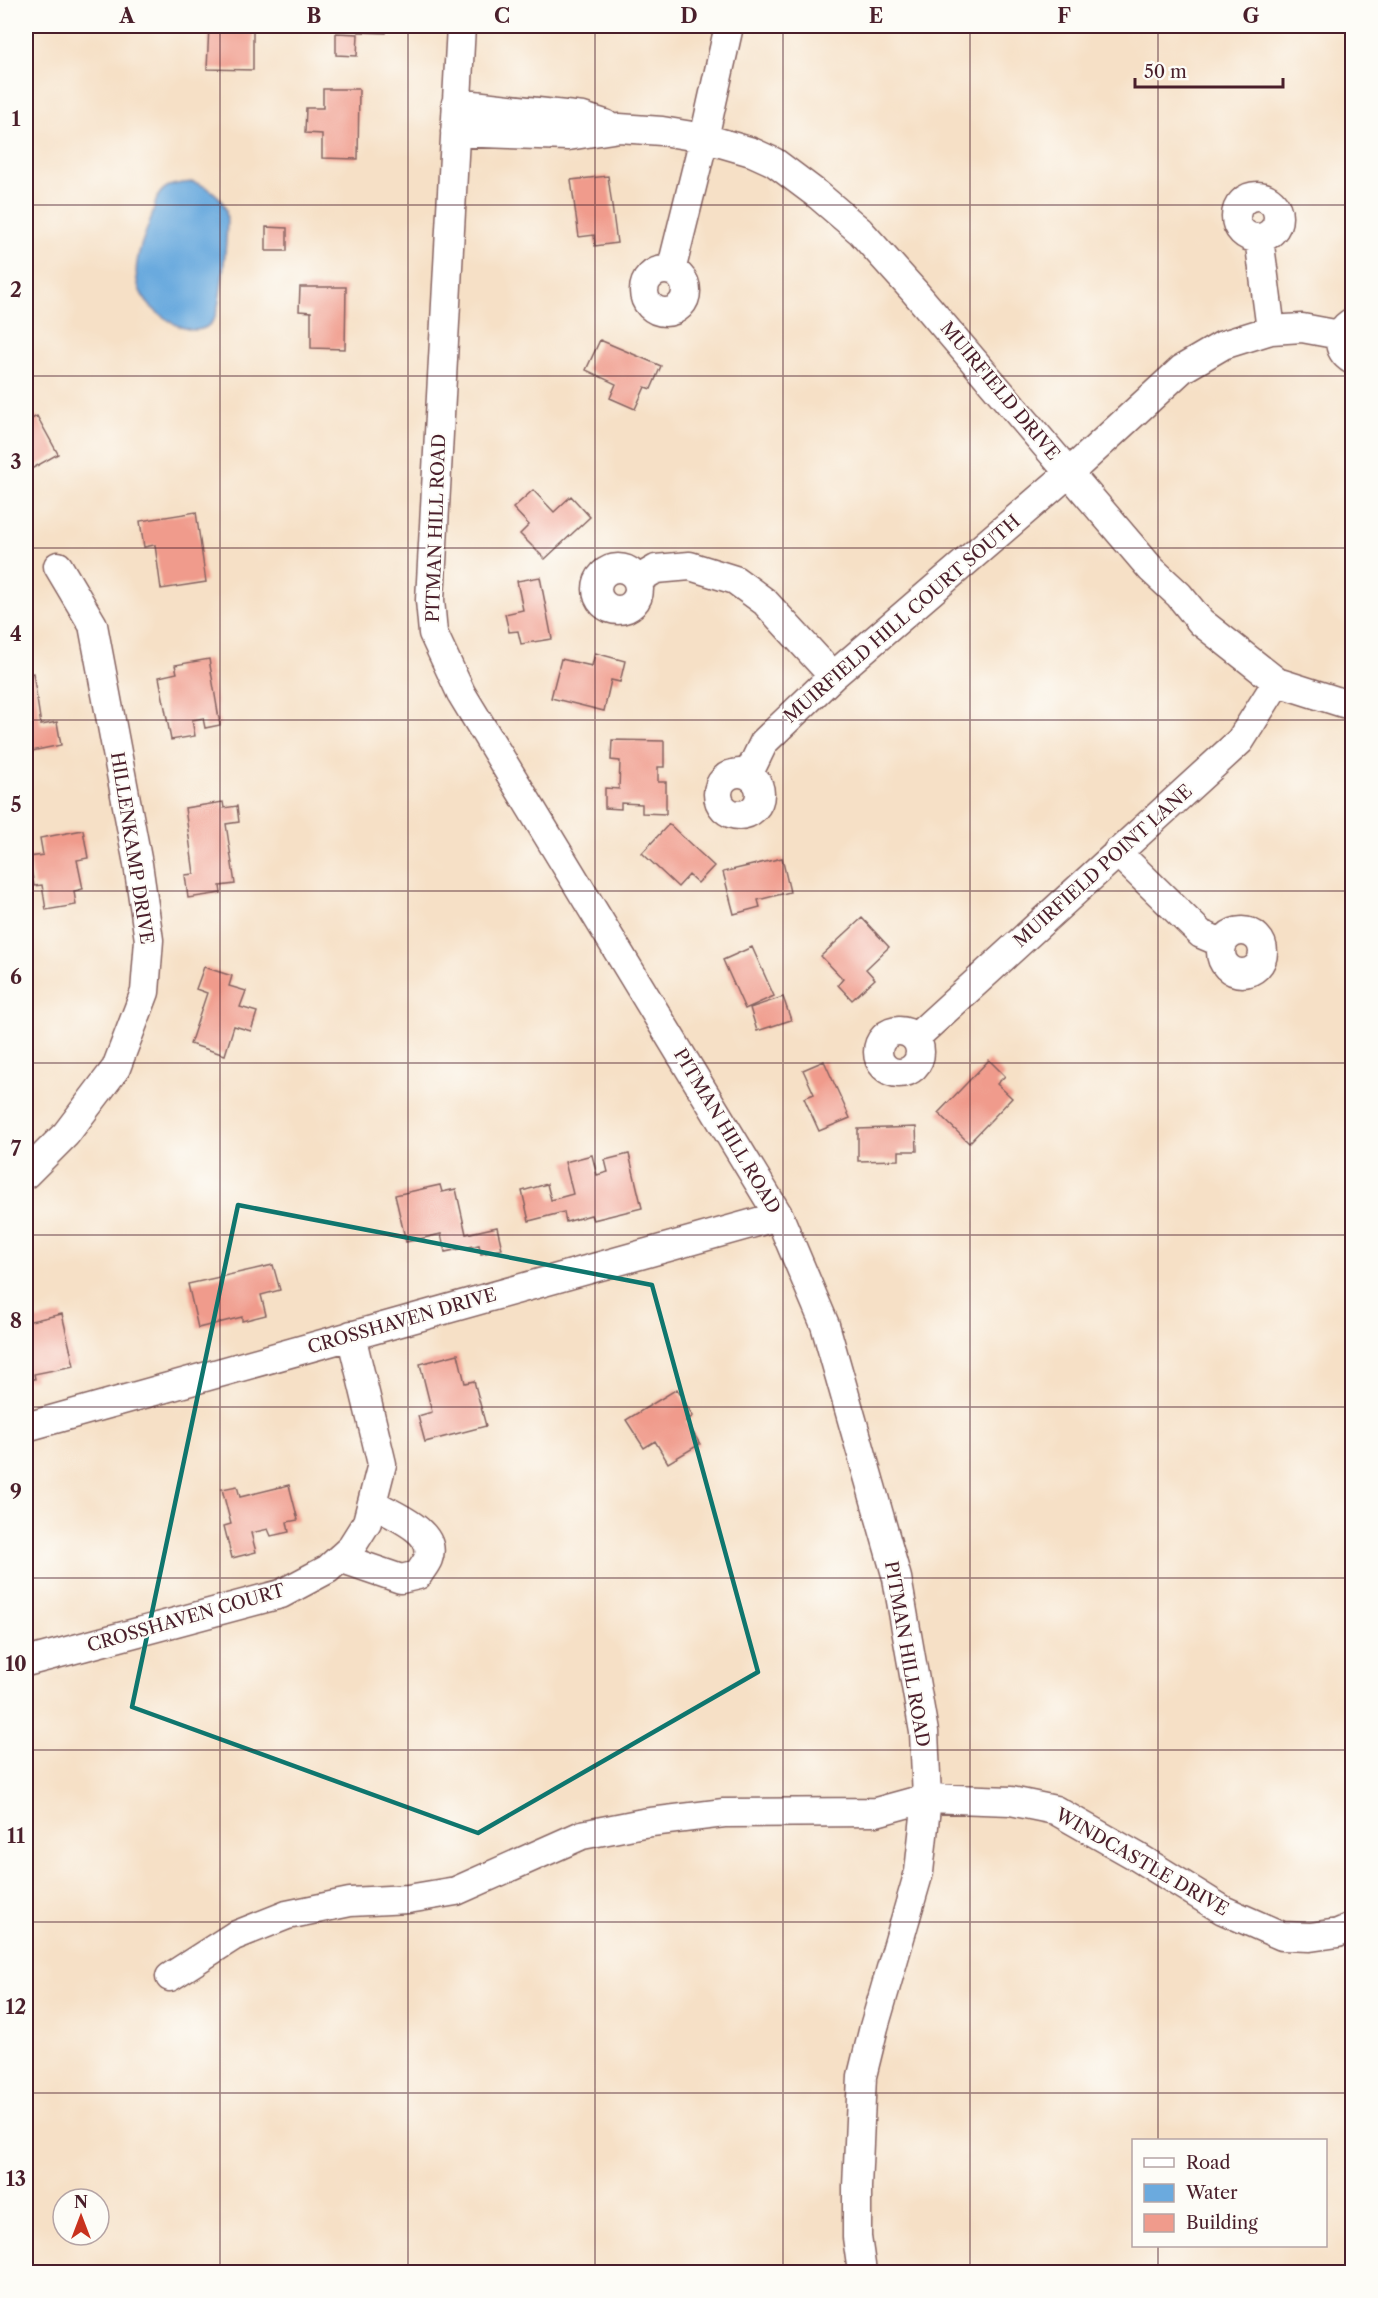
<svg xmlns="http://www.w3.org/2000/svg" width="1378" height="2298" viewBox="0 0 1378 2298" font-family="'Libre Caslon Text',serif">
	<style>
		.water { fill: #6baade; stroke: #5a6484; stroke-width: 1.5 }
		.building { fill: #f09b8c }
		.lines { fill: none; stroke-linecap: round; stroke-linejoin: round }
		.minor-casing { stroke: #866361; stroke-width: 31 }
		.minor { stroke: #fff; stroke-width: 28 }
		.marked { fill: none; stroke: #0f766e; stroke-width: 4.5; stroke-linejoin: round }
		.grid { fill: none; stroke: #4a1f2b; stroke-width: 1.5; stroke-opacity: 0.55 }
		.labels { text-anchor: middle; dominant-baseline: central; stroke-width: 4.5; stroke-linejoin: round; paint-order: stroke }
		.street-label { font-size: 18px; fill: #4a1f2b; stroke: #fdfcf7 }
		.neatline { fill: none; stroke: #4a1f2b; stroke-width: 2 }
		.grid-label { font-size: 20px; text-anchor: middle; font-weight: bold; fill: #4a1f2b }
	</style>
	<rect width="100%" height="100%" fill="#fdfcf7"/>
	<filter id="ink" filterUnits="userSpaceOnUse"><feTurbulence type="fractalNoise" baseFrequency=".0167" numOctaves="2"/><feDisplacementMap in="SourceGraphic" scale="12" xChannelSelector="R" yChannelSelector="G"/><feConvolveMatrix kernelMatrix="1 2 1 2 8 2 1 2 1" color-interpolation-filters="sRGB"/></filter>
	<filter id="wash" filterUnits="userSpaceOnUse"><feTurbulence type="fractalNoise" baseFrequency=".008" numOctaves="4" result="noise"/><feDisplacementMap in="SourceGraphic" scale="24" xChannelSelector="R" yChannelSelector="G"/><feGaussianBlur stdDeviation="1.35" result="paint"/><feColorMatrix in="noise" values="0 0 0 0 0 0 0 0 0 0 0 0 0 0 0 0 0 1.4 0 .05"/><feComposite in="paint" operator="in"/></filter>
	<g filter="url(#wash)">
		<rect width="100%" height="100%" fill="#f6e0c6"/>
		<path class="water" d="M193,182C207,186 223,196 226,211C229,227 221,307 214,319C210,326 203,330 195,330C183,330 171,322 162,316C123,289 136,256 151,219C155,207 155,194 167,187C175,183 184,183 193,182Z"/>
		<g id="blocks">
			<path class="building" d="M209,26H253V70L207,69Z
				M359,26H386V33L359,32Z
				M336,33L358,34L357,56L336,55Z
				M323,89H359L358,159L322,158V134L305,133L306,108H323Z
				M608,176L617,243L595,246L594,235L579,237L571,180Z
				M266,227L287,228V251H266Z
				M300,287H346L345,349L311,348V312L299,311Z
				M600,340L661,366L651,389L645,387L635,409L610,398L616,384L586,370Z
				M37,416L58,454L26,472V422Z
				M533,490L554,512L571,496L590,517L545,559L520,534L529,525L513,508Z
				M196,512L206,582L161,589L155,545L144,547L140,521Z
				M540,577L552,639L521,644L518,631L509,632L505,614L523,610L517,581Z
				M595,653L625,661L620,682L611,680L604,711L551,698L561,659L592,666Z
				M209,659L220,725L205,728L203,718L192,720L195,736L171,740L159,677L177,673L175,665Z
				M33,673L41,725L57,722L61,745L27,752L26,674Z
				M612,740L664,741V767H658V782H666V814L642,813V804L621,803V809L605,808V788L619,789L620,761L611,760Z
				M223,802L224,808L237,806L239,822L226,824L235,884L220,886L221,893L188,898L185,875L194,874L185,808Z
				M669,824L714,866L698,883L689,875L678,887L642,853Z
				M83,830L88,858L77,860L83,889L74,891L76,905L46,910L42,885L34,886L29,857L43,855L40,838Z
				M782,858L790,892L758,900L760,907L734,914L723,872Z
				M862,918L889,947L866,969L875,979L852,1000L838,985L843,979L821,956Z
				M752,947L774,996L745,1009L723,960Z
				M204,967L232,976L229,986L246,991L240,1007L257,1012L251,1031L234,1026L225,1055L190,1044L207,993L196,989Z
				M783,997L791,1020L757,1031L750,1008Z
				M989,1060L1005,1076L997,1084L1012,1098L969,1143L938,1113Z
				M824,1061L850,1118L819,1131L804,1098L814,1094L803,1070Z
				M916,1127L917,1151H899V1160L858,1161V1129Z
				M629,1154L642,1208L593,1220L591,1215L566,1222L564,1212L529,1221L522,1191L547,1184L551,1200L573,1194L565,1162L592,1155L597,1175L608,1172L605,1160Z
				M440,1185L442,1192L456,1189L466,1234L497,1227L502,1249L481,1254L479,1245L445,1252L441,1234L406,1242L395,1195Z
				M273,1265L280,1290L261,1295L266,1315L242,1321V1317L198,1328L188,1284Z
				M62,1314L74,1366L34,1374L35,1379L26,1381V1322Z
				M458,1354L465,1383L474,1381L486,1426L425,1442L418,1416L432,1412L420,1364Z
				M677,1389L693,1416L686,1421L700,1444L668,1463L655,1441L644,1448L626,1420Z
				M289,1485L298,1520L287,1522L289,1532L271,1536L268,1529L251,1533L256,1552L232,1558L224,1526L231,1524L222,1489L237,1486L240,1497Z"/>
		</g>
	</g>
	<g filter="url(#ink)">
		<use href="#blocks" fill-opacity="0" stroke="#866361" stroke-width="1.5"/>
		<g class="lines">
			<defs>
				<path id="minor" d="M461,26L430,600L433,633L461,693L779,1216L825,1325L897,1578L924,1732L927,1798L919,1872L874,2027L862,2076L857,2187V2237L862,2272
					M456,103L583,117L605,124
					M455,132L568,136L619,128L662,131L704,138L752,152L774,162L818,195L860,231L914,291L1151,569L1179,595L1201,622L1277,682L1343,703L1352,704
					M1236 217a21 21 0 1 1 42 0a21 21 0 1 1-42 0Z
					M1259,238L1271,330
					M644 291a21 21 0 1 1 42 0a21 21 0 1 1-42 0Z
					M671,271L704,138L729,26
					M1352,322C1336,331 1336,351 1352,360
					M597 589a21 21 0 1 1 42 0a21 21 0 1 1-42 0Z
					M637,580L656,569L690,566L735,580L765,602L833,676
					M718 794a21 21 0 1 1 42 0a21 21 0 1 1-42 0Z
					M748,775L764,742L833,676L1069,473L1182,369L1223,345L1271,330L1302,328L1340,335
					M1117,852L1201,934L1222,943
					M1221 952a21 21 0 1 1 42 0a21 21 0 1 1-42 0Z
					M878 1052a21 21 0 1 1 42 0a21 21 0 1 1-42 0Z
					M915,1038L1240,741L1277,682
					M26,1174L66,1134L116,1068L145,992L149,940L138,864L93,625L58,566
					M26,1427L779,1216
					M340,1558L401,1579L418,1575C421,1570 426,1564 428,1559C439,1531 390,1514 372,1503
					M26,1662L281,1594L328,1569L350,1549L367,1522L382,1464L351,1335
					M170,1977L234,1936L287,1915L350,1902L408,1899L456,1891L582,1835L643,1823L724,1813L876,1812L927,1798L1011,1801L1055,1810L1136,1856L1223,1910L1282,1936L1310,1937L1338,1933L1352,1927"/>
			</defs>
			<use href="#minor" class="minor-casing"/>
			<use href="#minor" class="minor"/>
		</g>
	</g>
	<path class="marked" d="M238,1205L652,1285L758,1672L478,1833L132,1707Z"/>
	<path class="grid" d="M220,26V2272M408,26V2272M595,26V2272M783,26V2272M970,26V2272M1158,26V2140M26,205H1352M26,376H1352M26,548H1352M26,720H1352M26,891H1352M26,1063H1352M26,1235H1352M26,1407H1352M26,1578H1352M26,1750H1352M26,1922H1352M26,2093H1352M1158,2246V2272"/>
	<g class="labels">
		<g class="street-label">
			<text transform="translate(1000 391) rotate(50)">MUIRFIELD DRIVE</text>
			<text transform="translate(436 528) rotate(-88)">PITMAN HILL ROAD</text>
			<text transform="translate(902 619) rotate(-41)">MUIRFIELD HILL COURT SOUTH</text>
			<text transform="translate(132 848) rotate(81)">HILLENKAMP DRIVE</text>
			<text transform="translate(1103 866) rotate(-42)">MUIRFIELD POINT LANE</text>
			<text transform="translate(727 1131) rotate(59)">PITMAN HILL ROAD</text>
			<text transform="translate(402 1321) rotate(-16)">CROSSHAVEN DRIVE</text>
			<text transform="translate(186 1618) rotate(-16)">CROSSHAVEN COURT</text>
			<text transform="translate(907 1654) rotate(80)">PITMAN HILL ROAD</text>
			<text transform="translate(1142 1862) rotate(30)">WINDCASTLE DRIVE</text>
		</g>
	</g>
	<rect width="1378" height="2298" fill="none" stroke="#fdfcf7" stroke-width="66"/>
	<rect x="1132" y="2139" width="195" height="108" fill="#fdfcf7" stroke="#b5a4a5" stroke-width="1.5"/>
	<rect x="1144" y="2158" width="30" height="9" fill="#ffffff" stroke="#b5a4a5" stroke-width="1.5"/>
	<text x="1186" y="2169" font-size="18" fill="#4a1f2b">Road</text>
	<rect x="1144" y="2184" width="30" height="18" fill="#6baade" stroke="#b5a4a5" stroke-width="1.5"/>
	<text x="1186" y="2199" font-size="18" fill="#4a1f2b">Water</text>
	<rect x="1144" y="2214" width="30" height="18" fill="#f09b8c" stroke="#b5a4a5" stroke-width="1.5"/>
	<text x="1186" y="2229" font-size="18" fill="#4a1f2b">Building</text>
	<g transform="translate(81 2217)"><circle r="28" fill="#fdfcf7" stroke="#b5a4a5" stroke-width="1.5"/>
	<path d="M0-4.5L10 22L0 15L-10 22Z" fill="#c8321e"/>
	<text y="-9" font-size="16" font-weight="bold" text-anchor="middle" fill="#4a1f2b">N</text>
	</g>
	<path d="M1135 78v9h148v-9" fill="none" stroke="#4a1f2b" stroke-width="3"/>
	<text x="1144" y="78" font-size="18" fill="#4a1f2b" stroke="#fdfcf7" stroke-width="4.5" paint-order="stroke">50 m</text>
	<rect x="33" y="33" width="1312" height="2232" class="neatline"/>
	<g class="grid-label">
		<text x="127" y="23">A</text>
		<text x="314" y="23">B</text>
		<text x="502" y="23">C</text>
		<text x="689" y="23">D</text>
		<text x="876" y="23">E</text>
		<text x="1064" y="23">F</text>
		<text x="1251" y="23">G</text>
		<text x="16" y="126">1</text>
		<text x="16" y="297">2</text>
		<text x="16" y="469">3</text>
		<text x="16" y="641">4</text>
		<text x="16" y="812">5</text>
		<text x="16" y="984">6</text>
		<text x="16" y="1156">7</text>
		<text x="16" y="1328">8</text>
		<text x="16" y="1499">9</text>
		<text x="16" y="1671">10</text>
		<text x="16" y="1843">11</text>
		<text x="16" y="2014">12</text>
		<text x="16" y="2186">13</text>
	</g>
</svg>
